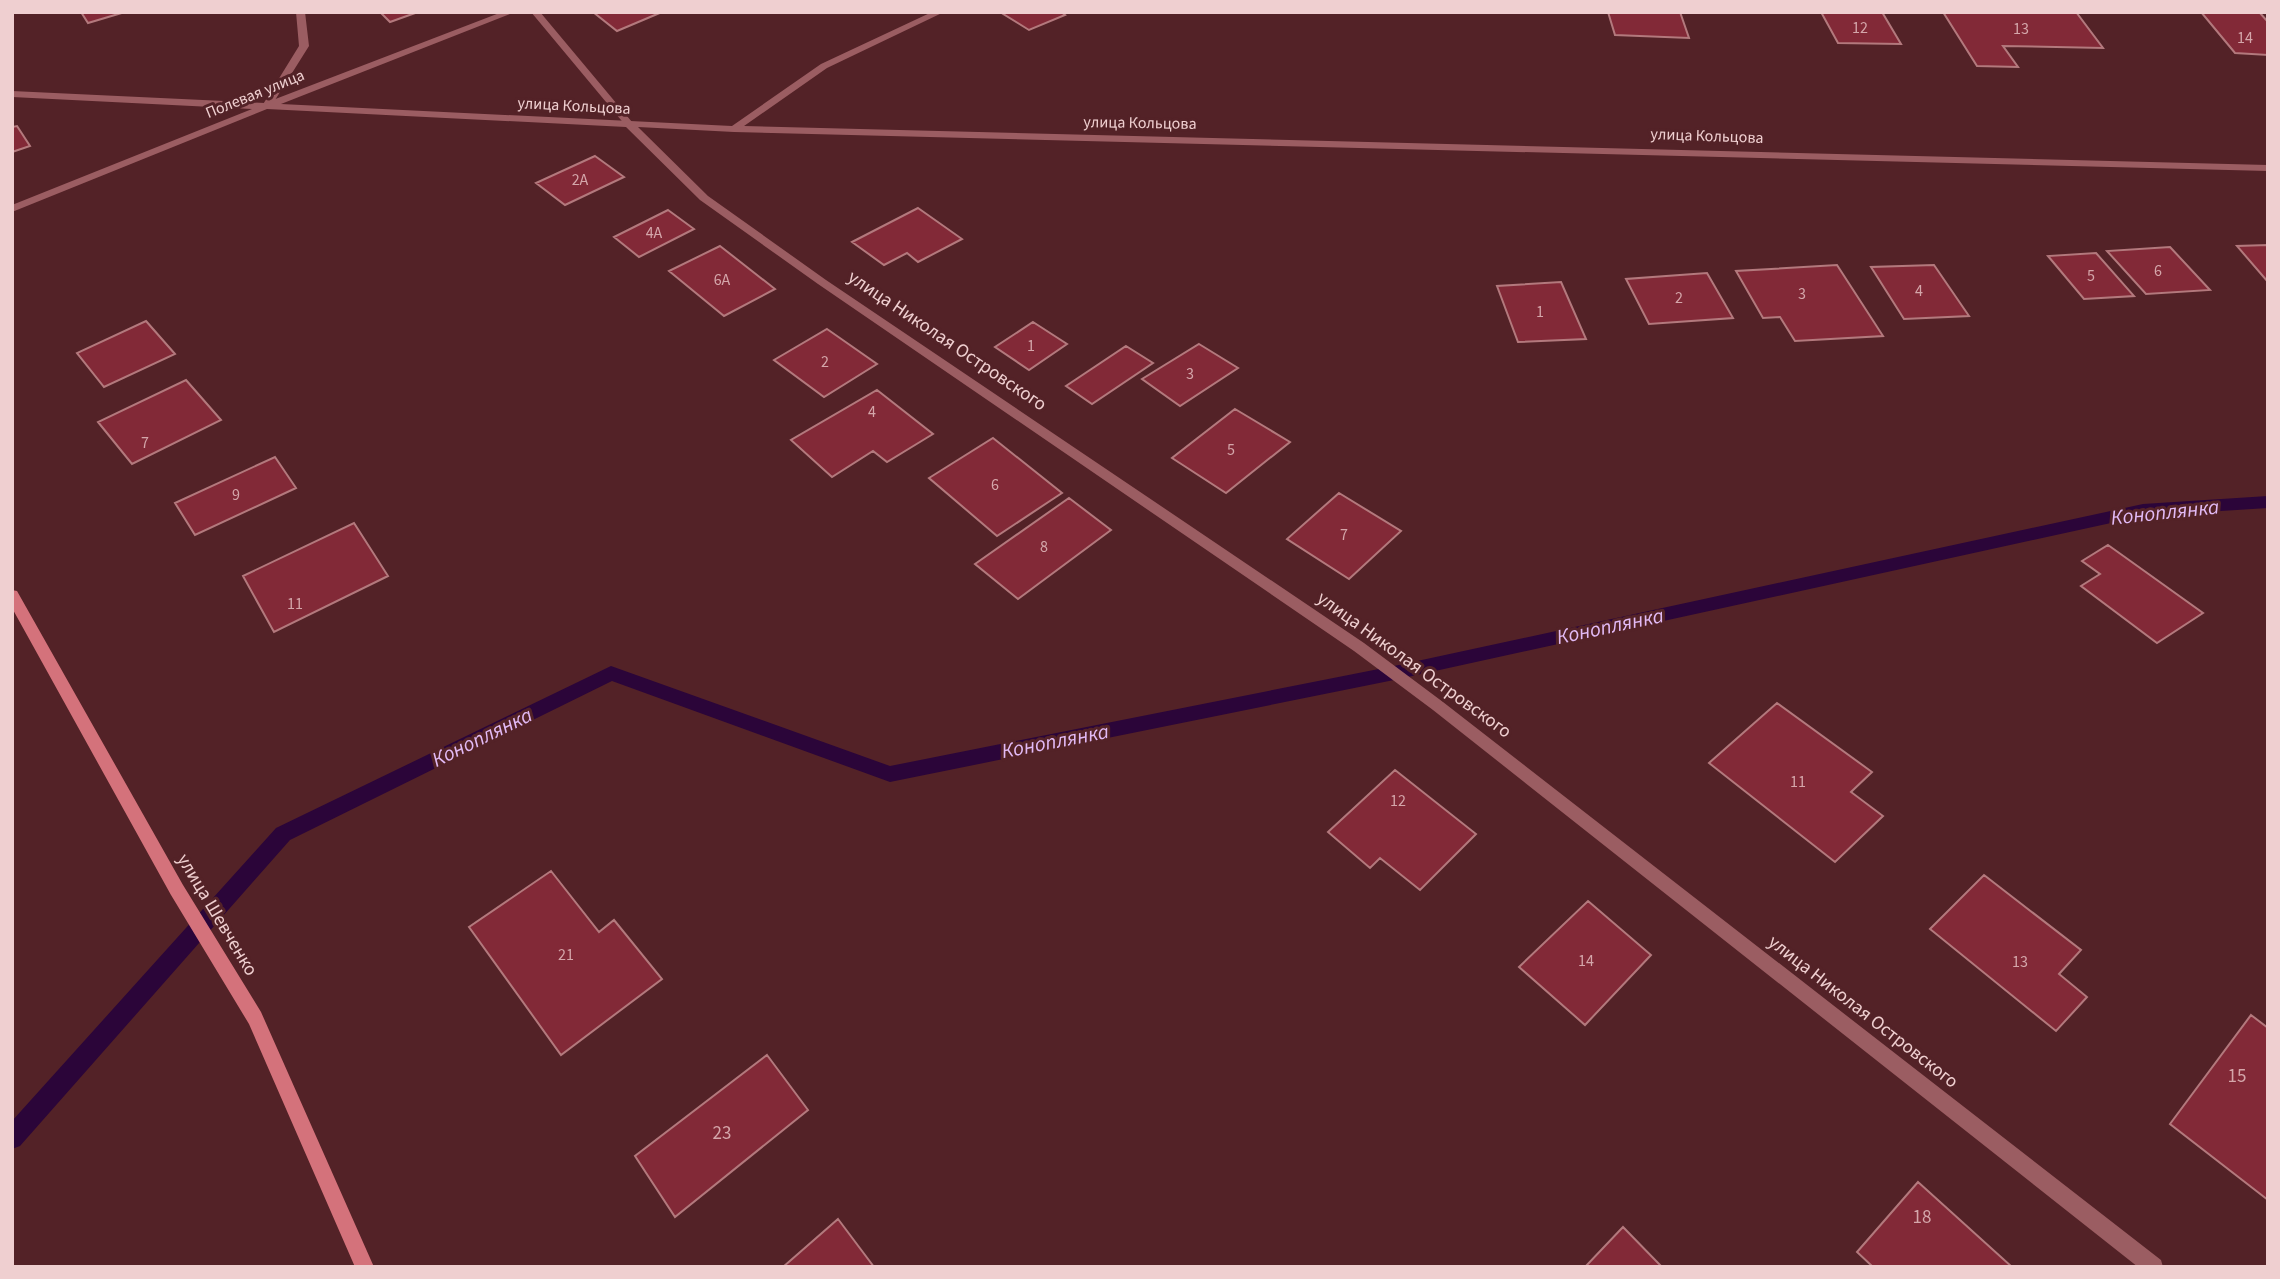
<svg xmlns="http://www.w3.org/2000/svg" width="2280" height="1279" viewBox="0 0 2280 1279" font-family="'Source Sans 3',sans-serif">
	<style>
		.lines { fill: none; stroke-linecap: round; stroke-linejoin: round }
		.stream { fill: #2b0539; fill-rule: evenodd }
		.building { fill: #822937; stroke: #b3797d; stroke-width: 2 }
		.lane { fill: #9b5d62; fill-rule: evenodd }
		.street { fill: #9b5d62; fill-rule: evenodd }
		.secondary { fill: #d4727b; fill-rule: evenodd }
		.labels { text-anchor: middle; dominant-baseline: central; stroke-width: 6; stroke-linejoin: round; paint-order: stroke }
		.number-label { font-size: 16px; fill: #d4a6aa }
		.far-street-label { font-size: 16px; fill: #efcfd0; stroke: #532227 }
		.street-label { font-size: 19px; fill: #efcfd0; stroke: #532227 }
		.near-number-label { font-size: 19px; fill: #d4a6aa }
		.water-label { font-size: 21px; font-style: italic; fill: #e2baf5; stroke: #532227 }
	</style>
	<rect width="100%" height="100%" fill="#532227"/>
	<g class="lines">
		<path class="stream" d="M2268,496V508L2143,516L1394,680L890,782L612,681L290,840L20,1146L12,1149V1121L276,828L611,666L890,766L1394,666L2143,504Z"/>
	</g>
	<path class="building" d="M81,12H125L88,23Z
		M380,12H418L390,22Z
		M593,12H662L617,31Z
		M1000,12H1061L1065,15L1029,30Z
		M1608,12H1680L1689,38L1615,35Z
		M1821,12H1882L1901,44L1838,43Z
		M1943,12H2076L2103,48L2003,46L2018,67L1977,66Z
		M2201,12L2260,13L2268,22V55L2235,53Z
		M17,126L30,146L12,152V127Z
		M595,156L624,177L565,205L536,183Z
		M918,208L962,239L918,262L907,253L884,265L852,242Z
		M668,210L694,229L639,257L614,237Z
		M2268,245V282L2237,246Z
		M720,246L775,289L724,316L669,271Z
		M2170,247L2210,290L2146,294L2107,251Z
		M2096,253L2134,296L2084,299L2048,256Z
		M1837,265L1883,336L1795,341L1780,317L1763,318L1736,271Z
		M1934,265L1969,316L1904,319L1871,267Z
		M1707,273L1733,318L1649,324L1626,279Z
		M1561,282L1586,339L1518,342L1497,286Z
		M146,321L175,354L104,387L77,353Z
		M1033,322L1067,344L1029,370L995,347Z
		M827,329L877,364L824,397L774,360Z
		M1199,344L1238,368L1180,406L1142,379Z
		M1126,346L1153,363L1092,404L1066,386Z
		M186,380L221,420L132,464L98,422Z
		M877,390L933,434L887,462L873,451L832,477L791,440Z
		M1235,409L1290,442L1226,493L1172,458Z
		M993,438L1062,493L997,536L929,478Z
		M275,457L296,488L195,535L175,503Z
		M1339,493L1401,531L1349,579L1287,539Z
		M1069,498L1111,530L1018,599L975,564Z
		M354,523L388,576L274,632L243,576Z
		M2108,545L2203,613L2157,643L2081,586L2100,574L2082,561Z
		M1777,703L1872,772L1851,792L1883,816L1835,862L1709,763Z
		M1395,770L1476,834L1420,890L1380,858L1370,868L1328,832Z
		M551,871L599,932L614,920L662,979L561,1055L469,927Z
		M1984,875L2081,950L2059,974L2087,997L2056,1031L1930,929Z
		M1588,901L1651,955L1585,1025L1519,967Z
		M2251,1015L2268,1028V1200L2170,1124Z
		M767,1055L808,1110L675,1217L635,1156Z
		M1918,1182L2012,1267H1873L1857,1252Z
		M838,1219L874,1267H783Z
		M1623,1227L1662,1267H1585Z"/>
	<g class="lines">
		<path class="lane" d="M296,12H305L309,46L270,108H264L262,106L299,46Z
			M531,12H540L632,122V126H626Z"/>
		<path class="street" d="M502,12H515L281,104L732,126L821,64L932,12H944L827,68L744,126L2268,165V171L734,132L638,127L708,196L826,280L1364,643L1443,702L2161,1260L2163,1267H2138L1433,710L1354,651L818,284L700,200L626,127L267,109L12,212V205L252,109L12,97V91L265,103Z"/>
		<path class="secondary" d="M12,590L17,591L183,885L261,1012L374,1267H355L249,1024L171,895L12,608Z"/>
	</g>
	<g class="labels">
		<g class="number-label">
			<text x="1860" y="28">12</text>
			<text x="2021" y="29">13</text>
			<text x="2245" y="38">14</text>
			<text x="580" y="180">2А</text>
			<text x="654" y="233">4А</text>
			<text x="2158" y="271">6</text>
			<text x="2091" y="276">5</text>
			<text x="722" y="280">6А</text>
			<text x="1919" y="291">4</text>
			<text x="1802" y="294">3</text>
			<text x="1679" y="298">2</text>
			<text x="1540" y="312">1</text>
			<text x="1031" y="346">1</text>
			<text x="825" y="362">2</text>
			<text x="1190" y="374">3</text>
			<text x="872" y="412">4</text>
			<text x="145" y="443">7</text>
			<text x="1231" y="450">5</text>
			<text x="995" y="485">6</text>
			<text x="236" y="495">9</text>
			<text x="1344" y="535">7</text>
			<text x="1044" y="547">8</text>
			<text x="295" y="604">11</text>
			<text x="1798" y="782">11</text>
			<text x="1398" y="801">12</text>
			<text x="566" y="955">21</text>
			<text x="1586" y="961">14</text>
			<text x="2020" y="962">13</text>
		</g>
		<g class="far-street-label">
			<text transform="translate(255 94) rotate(-22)">Полевая улица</text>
			<text transform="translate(574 106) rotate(3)">улица Кольцова</text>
			<text transform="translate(1140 123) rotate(1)">улица Кольцова</text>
			<text transform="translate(1707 136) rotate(2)">улица Кольцова</text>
		</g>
		<g class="street-label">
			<text transform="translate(947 341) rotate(34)">улица Николая Островского</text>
			<text transform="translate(1414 665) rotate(36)">улица Николая Островского</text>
			<text transform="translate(217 915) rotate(59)">улица Шевченко</text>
			<text transform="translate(1863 1012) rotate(38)">улица Николая Островского</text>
		</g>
		<g class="near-number-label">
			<text x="2237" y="1076">15</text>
			<text x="722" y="1133">23</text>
			<text x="1922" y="1217">18</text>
		</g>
		<g class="water-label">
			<text transform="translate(2165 512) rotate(-6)">Коноплянка</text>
			<text transform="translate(1610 626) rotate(-12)">Коноплянка</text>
			<text transform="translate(482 737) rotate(-26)">Коноплянка</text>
			<text transform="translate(1055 741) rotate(-11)">Коноплянка</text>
		</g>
	</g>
	<rect width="2280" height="1279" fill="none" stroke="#efcfd0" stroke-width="28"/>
</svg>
